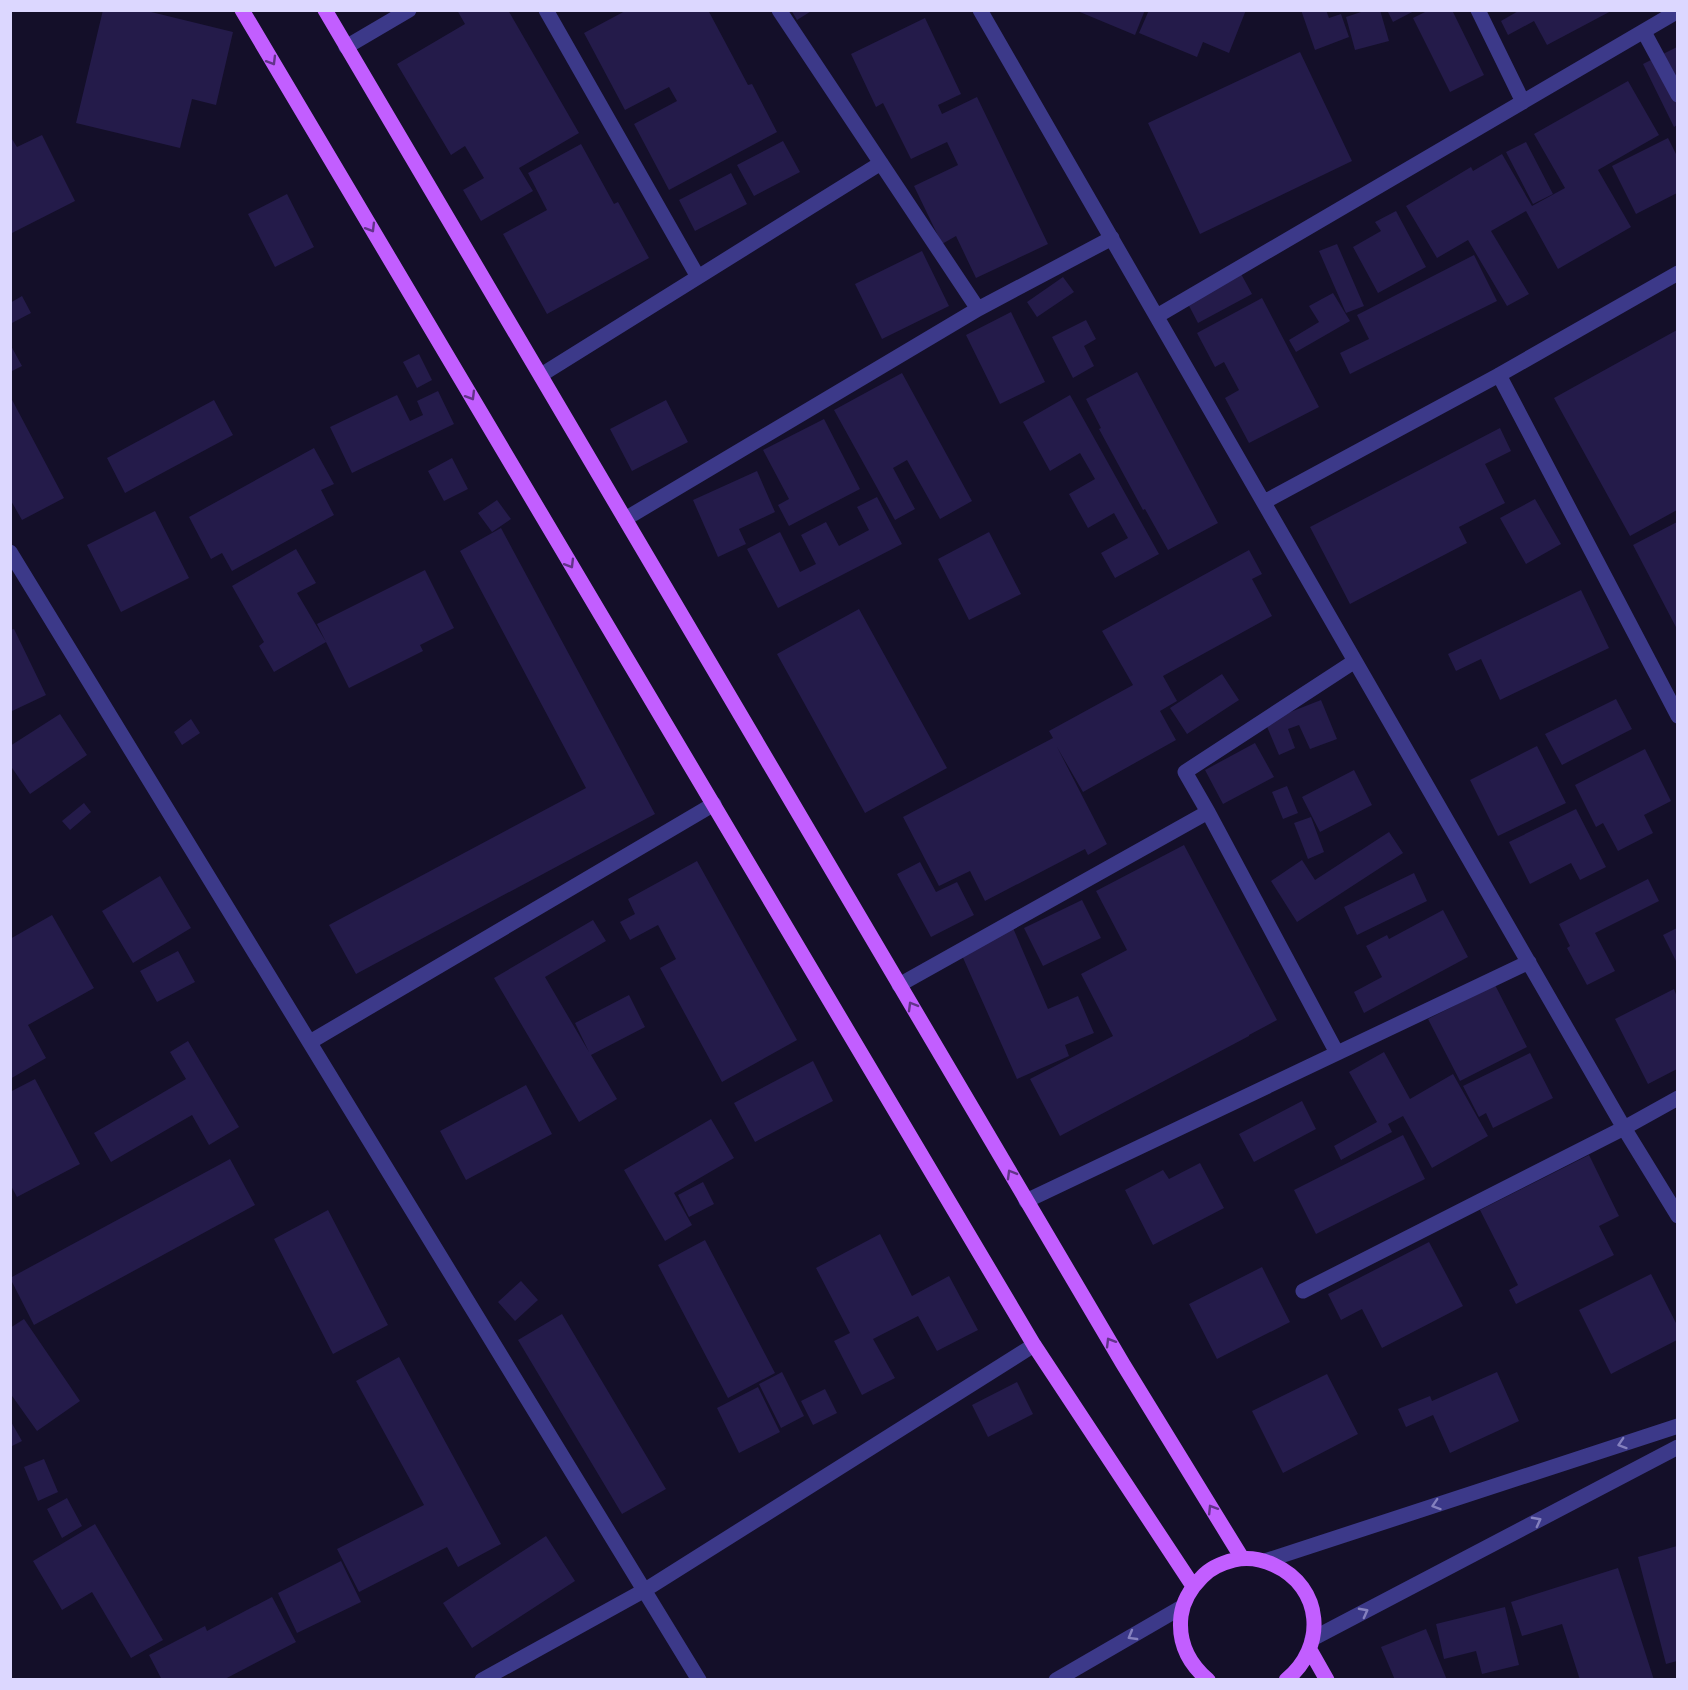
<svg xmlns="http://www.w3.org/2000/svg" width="1688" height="1690" viewBox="0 0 1688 1690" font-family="'Alegreya Sans',sans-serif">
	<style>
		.building { fill: #241b4a }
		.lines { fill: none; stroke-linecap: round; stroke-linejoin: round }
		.minor { stroke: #3c3989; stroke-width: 15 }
		.major { stroke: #c25eff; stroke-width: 15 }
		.oneway { stroke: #623389 }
		.oneway2 { stroke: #8480be }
	</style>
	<rect width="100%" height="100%" fill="#140f29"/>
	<path class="building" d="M103,10H143L233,32L216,105L192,99L180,148L76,123Z
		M457,10H508L579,133L519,168L533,191L481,221L463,190L484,178L465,146L451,155L397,64L465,24Z
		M627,10H708L748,85L752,84L777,132L669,190L634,124L677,101L669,87L625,110L584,33Z
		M791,10H813L797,20Z
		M1075,10H1145L1135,35Z
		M1149,10H1246L1229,53L1203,42L1197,57L1139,33Z
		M1301,10H1326L1329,18L1341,14L1349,37L1315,50Z
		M1367,10H1380L1389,41L1355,50L1346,17Z
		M1387,10H1416L1393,22Z
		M1429,10H1452L1484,75L1450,92L1413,18Z
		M1520,10H1613L1547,45L1534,21L1508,35L1501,21Z
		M925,18L961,94L938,105L942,114L977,97L1048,244L976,278L956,236L942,244L914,186L958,165L947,142L911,159L883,103L876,107L851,54Z
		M1677,47V125L1674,127L1643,64Z
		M1300,52L1352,161L1200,234L1148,123Z
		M1628,81L1659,135L1598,170L1631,227L1558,269L1526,211L1491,231L1529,294L1507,306L1468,240L1437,258L1406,206L1471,167L1473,171L1502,154L1532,206L1565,188L1534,134Z
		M42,135L75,201L10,234V136L17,147Z
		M1668,138L1677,156V193L1636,214L1612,166Z
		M783,141L800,172L754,196L737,165Z
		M1526,142L1553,194L1533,204L1506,152Z
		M581,144L614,204L618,202L649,258L547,314L503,234L547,210L528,173Z
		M731,173L747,204L695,231L679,200Z
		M287,194L314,247L275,267L248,214Z
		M1396,211L1426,267L1378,293L1353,247L1381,231L1375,222Z
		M1337,244L1364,306L1346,313L1319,251Z
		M922,251L949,306L882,339L855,284Z
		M1474,255L1497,301L1350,374L1340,353L1369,339L1357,315Z
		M1240,272L1252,294L1198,323L1186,300Z
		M1063,277L1074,292L1037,317L1027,302Z
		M1333,293L1350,321L1296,352L1289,340L1319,322L1309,306Z
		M22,296L31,313L10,324V303Z
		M1262,298L1319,407L1249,443L1225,398L1239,390L1224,362L1215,367L1197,333Z
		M1011,312L1045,382L1000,404L966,335Z
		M1086,320L1096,339L1084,346L1094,366L1073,378L1052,337Z
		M1677,330V510L1630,536L1554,398Z
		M10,344L22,366L10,372Z
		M419,354L432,380L417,388L403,362Z
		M1137,372L1218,523L1168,550L1145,509L1143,510L1099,429L1101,428L1086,399Z
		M902,373L972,501L940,519L907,460L893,468L915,509L895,520L834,410Z
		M438,391L454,424L352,473L330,427L397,395L410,421L423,415L417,401Z
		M1070,395L1159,554L1115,578L1101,553L1128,538L1114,513L1088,528L1069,494L1095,479L1080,453L1050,471L1023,422Z
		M10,396L64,498L22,520L10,499Z
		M214,400L233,435L125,493L107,458Z
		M666,400L688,442L632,471L610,429Z
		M824,419L860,489L789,526L778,505L789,499L763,450Z
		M1500,428L1511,451L1485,464L1505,503L1459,527L1467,543L1350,604L1310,527Z
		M314,448L334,484L321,490L334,515L232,571L222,553L211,559L189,517Z
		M452,458L468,489L444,501L428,471Z
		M757,471L775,512L739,529L746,544L718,557L693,500Z
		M877,497L902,544L778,608L747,549L780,532L800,572L816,564L801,535L826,522L839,546L869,530L857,507Z
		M1535,499L1561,544L1526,564L1500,518Z
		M497,500L511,519L492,532L478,513Z
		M155,511L189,578L121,612L87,545Z
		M1677,522V629L1633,545Z
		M501,528L655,814L356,974L329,925L586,788L460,551Z
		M989,532L1021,594L969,620L938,559Z
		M296,549L316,583L297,593L326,642L274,672L259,646L264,642L232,586Z
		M1249,550L1262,574L1252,579L1272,616L1163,676L1177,701L1160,711L1176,740L1083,792L1057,747L1107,844L1088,855L1085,849L985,901L970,871L939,886L903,817L1053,738L1049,731L1133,685L1102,631Z
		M425,570L454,628L420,645L423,651L349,688L317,624Z
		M1581,590L1609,648L1500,700L1481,659L1456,671L1448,654Z
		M859,609L947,768L865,813L777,654Z
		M14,629L46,695L10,712V630Z
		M1222,674L1239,700L1187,734L1170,708Z
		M1616,699L1632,729L1562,765L1545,734Z
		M1321,700L1337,739L1310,749L1299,725L1288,729L1295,748L1279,755L1265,722Z
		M60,714L87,755L30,794L10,765V746Z
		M191,719L200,733L182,745L174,732Z
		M1255,743L1274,777L1223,804L1205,770Z
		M1537,746L1566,803L1498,836L1470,780Z
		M1645,749L1671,801L1644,815L1653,833L1618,851L1603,823L1596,827L1575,785Z
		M1354,770L1372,805L1320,832L1302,797Z
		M1287,786L1298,813L1283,819L1272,792Z
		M84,803L91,812L70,830L62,821Z
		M1576,809L1606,867L1580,880L1571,863L1530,884L1509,842Z
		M1311,817L1324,852L1308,859L1294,823Z
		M1389,832L1403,853L1297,922L1271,881L1302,860L1315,880Z
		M1184,845L1277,1020L1249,1035V1036L1060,1136L1030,1079L1113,1036L1081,974L1127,950L1096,891Z
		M697,861L797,1040L722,1082L660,968L676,959L658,925L630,940L620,922L635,914L628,899Z
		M920,862L936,892L957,882L974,915L931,937L897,874Z
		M1414,873L1427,901L1357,935L1344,907Z
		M160,876L191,928L133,963L102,911Z
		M1648,879L1659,901L1595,933L1615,971L1587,985L1567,948L1570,946L1559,924Z
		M1082,900L1101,938L1043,966L1024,928Z
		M1443,910L1468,957L1364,1013L1354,992L1382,977L1366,946L1387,935L1389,939Z
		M52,915L94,988L28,1025L46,1058L10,1079V939Z
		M593,920L606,941L545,977L589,1052L575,1023L629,995L645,1027L591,1055L617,1099L579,1122L494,978Z
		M1013,928L1048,1009L1078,996L1094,1033L1065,1045L1069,1056L1017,1079L960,951Z
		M1677,928V963L1663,935Z
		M178,951L195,982L157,1002L140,971Z
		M1495,985L1527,1047L1460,1081L1428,1019Z
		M1674,989L1677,997V1069L1648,1084L1615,1019Z
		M188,1041L239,1127L209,1145L192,1115L111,1162L94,1133L186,1079L170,1052Z
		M1384,1052L1410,1099L1453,1074L1488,1136L1432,1168L1403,1116L1388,1124L1392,1132L1341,1160L1334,1146L1377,1122L1349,1072Z
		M1530,1053L1553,1098L1493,1128L1486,1113L1479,1117L1463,1086Z
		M813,1061L833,1101L755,1142L734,1103Z
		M35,1079L80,1164L17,1197L10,1184V1092Z
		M526,1085L552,1134L466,1180L440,1131Z
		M1302,1101L1316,1129L1254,1162L1239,1134Z
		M711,1119L734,1158L674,1193L692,1225L665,1241L624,1170Z
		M1403,1135L1425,1179L1316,1234L1294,1190Z
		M1589,1155L1619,1216L1599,1226L1614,1255L1516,1304L1509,1290L1518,1285L1480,1210Z
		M230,1159L255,1205L34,1325L10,1278Z
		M1200,1163L1224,1208L1153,1245L1125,1190L1163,1170L1169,1179Z
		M703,1182L714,1204L689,1217L678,1195Z
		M328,1210L388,1325L333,1354L274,1239Z
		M880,1234L912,1296L949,1276L978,1330L937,1351L918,1316L873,1339L895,1378L862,1395L834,1341L850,1333L816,1268Z
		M705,1240L775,1373L728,1398L658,1265Z
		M1429,1242L1463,1306L1382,1348L1362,1309L1341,1320L1328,1294Z
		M1262,1267L1290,1322L1217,1359L1189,1304Z
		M1651,1274L1677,1325V1340L1611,1374L1579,1310Z
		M521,1281L538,1300L515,1321L498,1302Z
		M562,1314L666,1489L622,1514L518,1340Z
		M24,1319L80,1401L37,1431L10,1393V1328Z
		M399,1357L501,1544L458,1567L447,1547L359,1592L337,1549L424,1505L356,1381Z
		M782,1372L804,1416L781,1428L759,1384Z
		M1497,1372L1519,1421L1450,1453L1433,1415L1406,1427L1398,1409L1430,1396L1432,1401Z
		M1327,1374L1358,1434L1283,1473L1252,1411Z
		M1017,1382L1033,1414L988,1437L972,1405Z
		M758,1387L780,1432L739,1453L717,1408Z
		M825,1389L837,1413L813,1425L801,1401Z
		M10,1420L22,1441L10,1447Z
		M44,1459L58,1492L38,1501L24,1467Z
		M67,1498L82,1526L62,1538L47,1509Z
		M95,1524L163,1640L131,1658L92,1592L62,1610L33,1561Z
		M546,1536L575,1581L472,1648L443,1603Z
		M1677,1546V1661L1666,1664L1638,1557Z
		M341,1561L361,1602L297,1633L278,1593Z
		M1618,1568L1654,1680H1580L1562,1624L1522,1636L1511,1602Z
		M272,1597L296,1642L223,1680H162L149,1655L205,1626L207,1631Z
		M1505,1607L1519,1665L1482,1674L1476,1651L1444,1659L1436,1624Z
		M1426,1629L1447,1680H1395L1381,1647Z"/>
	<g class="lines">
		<path class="minor" d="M546,10L698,277
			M779,10L978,309
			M980,10L1624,1128L1678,1216
			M1478,10L1523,102
			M1644,32L1678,95
			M346,47L409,10
			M1157,316L1678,11
			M541,375L881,163
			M1499,375L1678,716
			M1264,502L1499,375L1678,273
			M625,519L978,309L1112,238
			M10,552L699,1680
			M899,985L1208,812
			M310,1042L714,804
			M1337,1053L1208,812L1185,772L1355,661
			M1026,1201L1529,962
			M1303,1291L1624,1128L1678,1098
			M1265,1561L1678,1426
			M1312,1639L1678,1447
			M482,1680L645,1590L1034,1345
			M1056,1680L1182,1607"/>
		<path class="major" d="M242,10L1034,1345L1193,1586
			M325,10L1123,1364L1242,1558
			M1310,1650L1327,1680
			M1208,1680C1188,1663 1178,1642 1181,1616C1183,1600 1191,1588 1202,1577C1210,1568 1222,1563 1234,1560C1247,1557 1261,1559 1274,1565C1323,1587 1327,1647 1286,1680"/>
	</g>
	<defs><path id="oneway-chevron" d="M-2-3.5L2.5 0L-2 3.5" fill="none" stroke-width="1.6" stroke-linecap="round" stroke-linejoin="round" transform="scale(1.5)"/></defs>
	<g class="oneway">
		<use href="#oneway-chevron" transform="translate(272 61) rotate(59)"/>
		<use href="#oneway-chevron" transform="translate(371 228) rotate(59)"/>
		<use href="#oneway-chevron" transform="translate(471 396) rotate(59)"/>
		<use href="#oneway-chevron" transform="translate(570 564) rotate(59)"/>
		<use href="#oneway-chevron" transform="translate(912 1006) rotate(-120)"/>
		<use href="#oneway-chevron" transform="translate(1011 1174) rotate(-120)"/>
		<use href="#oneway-chevron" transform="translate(1110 1342) rotate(-121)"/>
		<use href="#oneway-chevron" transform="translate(1212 1509) rotate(-122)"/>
	</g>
	<g class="oneway2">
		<use href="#oneway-chevron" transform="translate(1622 1444) rotate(162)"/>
		<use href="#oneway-chevron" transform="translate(1436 1505) rotate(162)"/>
		<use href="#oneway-chevron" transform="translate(1537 1521) rotate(-28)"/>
		<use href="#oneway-chevron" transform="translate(1364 1612) rotate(-28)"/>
		<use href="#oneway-chevron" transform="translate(1132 1636) rotate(150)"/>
	</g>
	<rect width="1688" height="1690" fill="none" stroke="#dcd7ff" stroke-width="24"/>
</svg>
